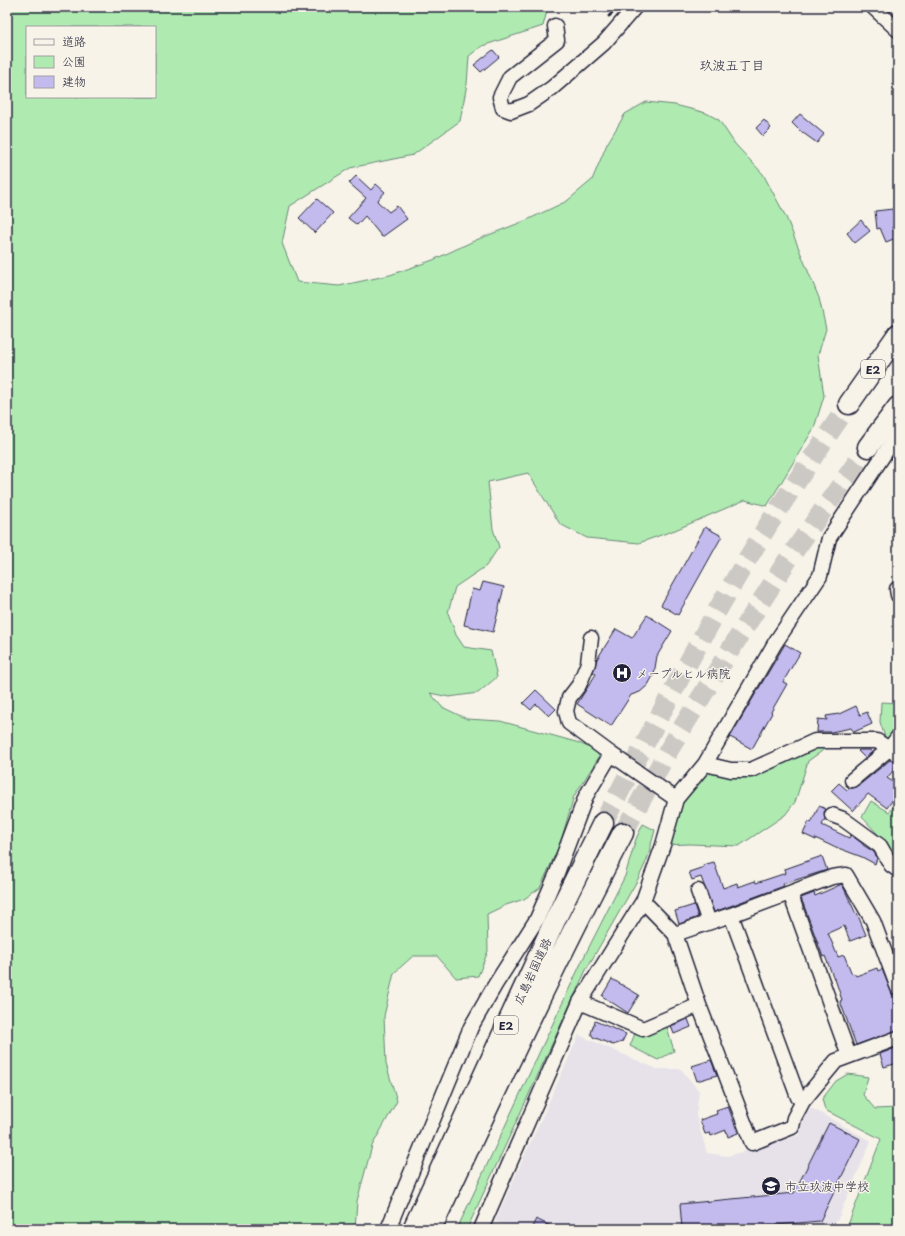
<svg xmlns="http://www.w3.org/2000/svg" width="905" height="1236" viewBox="0 0 905 1236" font-family="'Playpen Sans','Klee One',sans-serif">
	<style>
		.built { fill: #e7e2ea }
		.green { fill: #afebb1; stroke: #688676; fill-rule: evenodd }
		.building { fill: #c3bbed; stroke: #22223b }
		.lines { fill: none; stroke-linecap: round; stroke-linejoin: round }
		.highway-tunnel { stroke: #ccc9c5; stroke-width: 20; stroke-dasharray: 20 10; stroke-linecap: butt }
		.minor-casing { stroke: #22223b; stroke-width: 17 }
		.highway-casing { stroke: #22223b; stroke-width: 23 }
		.minor { stroke: #f7f3e8; stroke-width: 14 }
		.highway { stroke: #f7f3e8; stroke-width: 20 }
		.rail { stroke: #22223b; stroke-width: 3 }
		.labels { text-anchor: middle; dominant-baseline: central; stroke-width: 3; stroke-linejoin: round; paint-order: stroke }
		.shield { fill: #f7f3e8; stroke: #62616f; stroke-width: 1 }
		.shield-label { font-size: 11px; font-weight: bold; fill: #22223b }
		.poi-label { font-size: 12px; fill: #22223b; stroke: #f7f3e8; text-anchor: start }
		.street-label { font-size: 12px; fill: #22223b; stroke: #f7f3e8 }
		.neighbourhood-label { font-size: 13px; fill: #22223b; stroke: #f7f3e8 }
	</style>
	<rect width="100%" height="100%" fill="#f7f3e8"/>
	<filter id="ink" filterUnits="userSpaceOnUse"><feTurbulence type="fractalNoise" baseFrequency=".025" numOctaves="2"/><feDisplacementMap in="SourceGraphic" scale="8" xChannelSelector="R" yChannelSelector="G"/><feConvolveMatrix kernelMatrix="1 2 1 2 8 2 1 2 1" color-interpolation-filters="sRGB"/></filter>
	<g filter="url(#ink)">
		<path class="built" d="M579,1035L657,1069H681L699,1091L696,1115L707,1153L728,1156L800,1135V1119L811,1108L871,1141L837,1221L825,1229H512L495,1221Z"/>
		<path class="green" d="M7,7H548L543,26L482,46L469,56L467,84L460,121L413,155L350,168L290,206L282,243L297,282L339,286L390,275L433,260L476,240L527,220L567,201L592,180L607,144L625,114L646,102L675,105L706,113L719,120L735,144L763,174L786,217L819,298L826,329L818,355L824,396L814,428L767,506L745,500L675,530L639,543L587,538L560,524L528,473L488,482L493,529L499,547L486,566L455,587L448,613L456,635L464,647L491,651L497,677L478,693L449,697L430,693L442,707L467,719L500,721L576,742L598,751L599,757L574,796L560,844L540,888L524,899L506,905L487,914L488,951L478,976L456,978L437,956H413L394,973L384,1016L386,1064L397,1101L372,1146L357,1201L355,1229H7ZM27,27H155V97H27Z
			M881,702L898,703V737L889,749L880,722Z
			M836,741L808,761L795,802L785,815L739,846L690,844L663,845L676,799L705,764L731,770Z
			M871,801L889,812L893,807L898,810V861L885,842L862,817Z
			M643,824L655,830L647,860L638,879L586,970L467,1229H457L583,959L625,876L636,839Z
			M665,1020L674,1051L658,1060L630,1046L638,1026Z
			M848,1074L868,1077L863,1095L875,1109L898,1108V1229H839L848,1225L881,1139L825,1110L822,1099L836,1081Z"/>
		<path class="building" d="M493,50L499,57L481,72L474,65Z
			M800,114L824,134L817,143L799,130L792,123Z
			M764,120L771,128L763,136L756,128Z
			M356,176L371,190L376,184L385,192L377,201L389,212L397,206L407,219L382,237L365,216L357,225L348,218L366,198L349,183Z
			M317,199L333,213L315,233L299,218Z
			M893,209L895,227H892L896,238L886,242L880,228L877,229L875,211Z
			M861,220L870,231L855,243L847,233Z
			M705,527L722,536L678,615L661,605Z
			M483,582L504,587L493,632L464,625L472,589L480,591Z
			M647,615L672,631L657,656L654,674L648,685L640,692L631,695L611,726L577,704L596,674L593,672L597,659L616,629L632,638Z
			M785,644L800,653L783,682L787,684L771,712L772,713L752,749L730,737Z
			M536,690L556,709L549,716L536,704L531,710L523,703Z
			M856,706L860,715L867,712L872,724L854,732L851,728L831,732H817L818,719L827,720L826,716L839,714Z
			M859,750H870L872,752L865,758L858,751Z
			M890,760L898,763V765L887,778L898,785V792L887,808L868,794L853,811L831,791L839,783L847,790L850,788H853L857,787Z
			M819,806L826,809L824,812L825,819L822,825L849,838L851,835L863,844V845L874,852L877,858L875,864L862,857L838,848V849L815,838L816,840L803,834L809,821L811,823Z
			M822,856L827,870L783,884L784,886L714,912L701,877L692,880L689,872L704,867L703,865L714,862L723,888L737,883L738,887L755,881L756,883L786,873L785,869Z
			M842,884L856,914L857,913L866,935L850,941L844,926L828,933L838,957L844,955L852,974L854,973L856,976L877,968L878,971L882,969L898,1009V1030L856,1045L840,1001L842,1000L835,979H834L825,956L823,957L801,898L814,893L815,896Z
			M694,905L698,917L679,924L675,911Z
			M612,979L639,995L628,1013L602,996Z
			M688,1019L691,1027L674,1034L671,1026Z
			M595,1021L626,1034L622,1042L613,1045L593,1037L591,1033Z
			M898,1047V1063L884,1067L880,1054Z
			M711,1060L717,1075L697,1081L692,1066Z
			M728,1106L738,1133L728,1137L726,1130L711,1136L710,1133L705,1134L700,1120L717,1114L716,1110Z
			M829,1123L860,1139L820,1221L734,1229H682L680,1204L794,1193Z
			M536,1219L557,1229H531Z"/>
		<g class="lines">
			<path class="highway-tunnel" d="M603,823C657,721 710,617 772,519C797,480 823,442 849,404
				M623,833L667,753L727,655L787,561L868,447"/>
			<defs>
				<path id="minor" d="M873,7L898,30
					M555,26L557,40L510,77L500,97L503,108L511,111L529,104L552,88L604,43L635,7
					M897,589L898,595
					M591,638L588,663L579,685L569,698L566,711L569,723L611,754L676,799
					M705,764L731,770H751L815,741H877L898,755
					M852,780L889,749L898,737
					M832,815L843,819L880,846L891,865L898,870
					M698,891L709,922
					M790,893L849,1056
					M643,901L675,934L699,1005L752,1143L792,1127L794,1118L803,1101L836,1061L898,1038
					M731,915L798,1097L803,1101
					M675,934L731,915L832,877L846,875L873,921L898,988
					M580,1002L643,1029L699,1005
					M388,1229L471,1027L495,985L537,919L557,873L586,796L611,754
					M481,1229L580,1002L643,901L663,845L676,799L705,764L775,643L820,576L829,538L898,433"/>
				<path id="highway" d="M849,404L898,334
					M868,447L898,407
					M413,1229L557,916L603,823
					M431,1229C493,1096 555,963 623,833"/>
			</defs>
			<use href="#minor" class="minor-casing"/>
			<use href="#highway" class="highway-casing"/>
			<use href="#minor" class="minor"/>
			<use href="#highway" class="highway"/>
			<path class="rail" d="M606,11L610,7
				M609,16L619,7"/>
		</g>
	</g>
	<defs>
		<symbol id="hospital-disc" viewBox="-11 -11 22 22"><circle r="9.5" fill="#22223b" stroke="#f7f3e8"/><path d="M-5-5h3v3.5h4V-5h3V5h-3V1.5h-4V5h-3Z" fill="#fff"/></symbol>
		<symbol id="school-disc" viewBox="-11 -11 22 22"><circle r="9.5" fill="#22223b" stroke="#f7f3e8"/><path d="M0-5L7-2L0 1L-7-2ZM-4 1L0 2.5L4 1V4Q0 6-4 4Z" fill="#fff"/></symbol>
	</defs>
	<g fill-rule="evenodd">
		<use href="#hospital-disc" x="611" y="662" width="22" height="22"/>
		<use href="#school-disc" x="760" y="1175" width="22" height="22"/>
	</g>
	<g class="labels">
		<g class="shield">
			<rect x="861" y="360" width="24" height="18" rx="3"/>
			<rect x="494" y="1016" width="24" height="18" rx="3"/>
		</g>
		<g class="shield-label">
			<text x="873" y="369">E2</text>
			<text x="506" y="1025">E2</text>
		</g>
		<g class="poi-label">
			<text x="636" y="673">メープルヒル病院</text>
			<text x="785" y="1186">市立玖波中学校</text>
		</g>
		<g class="street-label">
			<text transform="translate(532 971) rotate(-65)">広島岩国道路</text>
		</g>
		<g class="neighbourhood-label">
			<text x="732" y="64">玖波五丁目</text>
		</g>
	</g>
	<rect width="905" height="1236" fill="none" stroke="#f7f3e8" stroke-width="24"/>
	<rect x="12" y="12" width="881" height="1212" fill="none" stroke="#22223b" stroke-width="1.5" filter="url(#ink)"/>
	<rect x="26" y="26" width="130" height="72" fill="#f7f3e8" stroke="#a29fa3"/>
	<rect x="34" y="39" width="20" height="6" fill="#f7f3e8" stroke="#a29fa3"/>
	<text x="62" y="46" font-size="12" fill="#22223b">道路</text>
	<rect x="34" y="56" width="20" height="12" fill="#afebb1" stroke="#a29fa3"/>
	<text x="62" y="66" font-size="12" fill="#22223b">公園</text>
	<rect x="34" y="76" width="20" height="12" fill="#c3bbed" stroke="#a29fa3"/>
	<text x="62" y="86" font-size="12" fill="#22223b">建物</text>
</svg>
